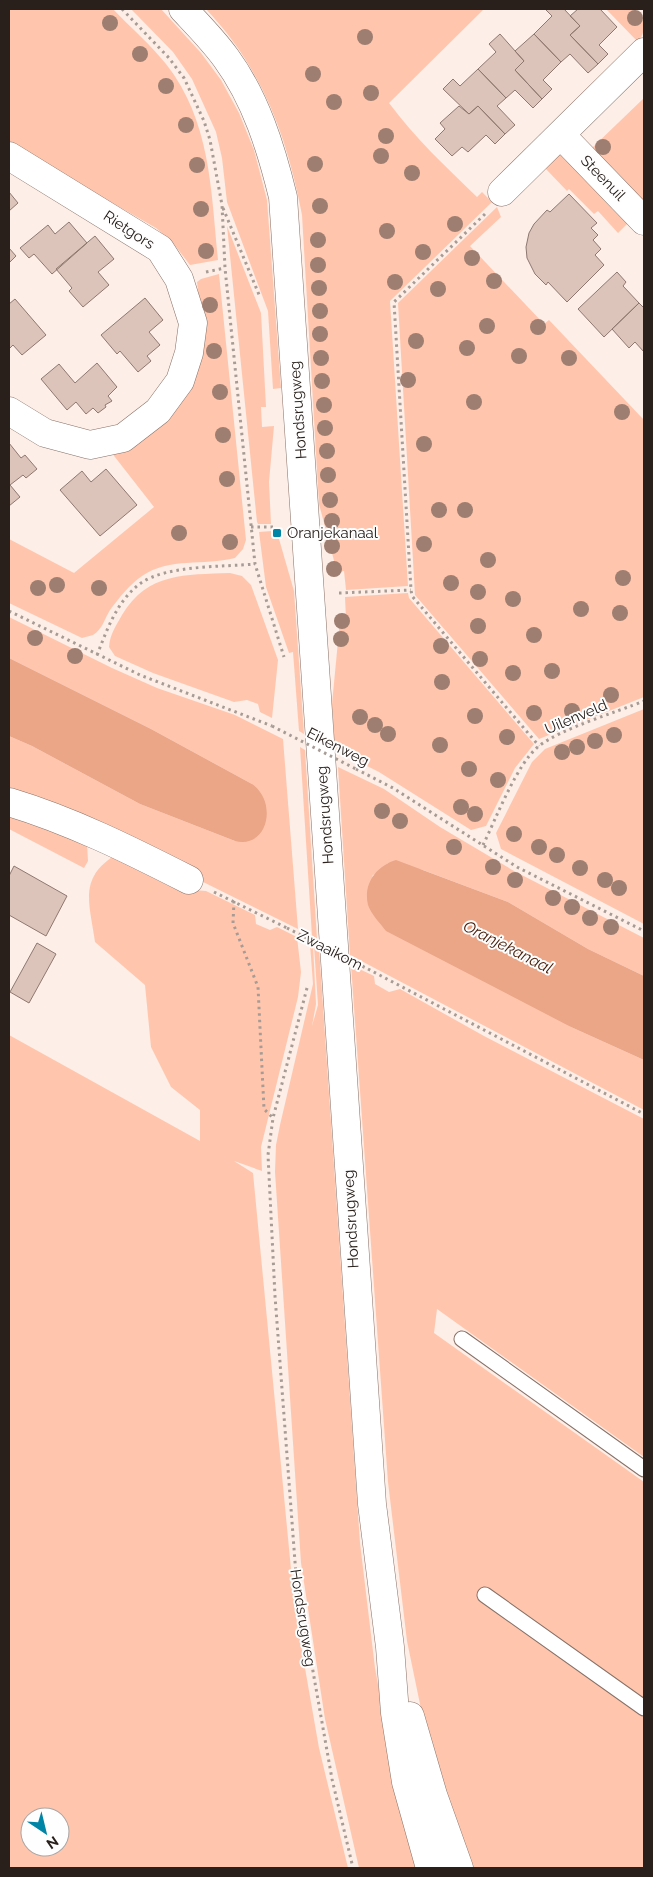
<svg xmlns="http://www.w3.org/2000/svg" width="653" height="1877" viewBox="0 0 653 1877" font-family="Raleway,sans-serif">
	<style>
		.green { fill: #ffc6ad; fill-rule: evenodd }
		.water { fill: #eba587 }
		.building { fill: #ddc4ba; stroke: #8e786f }
		.lines { fill: none; stroke-linecap: round; stroke-linejoin: round }
		.lane-casing { stroke: #877168; stroke-width: 17 }
		.street-casing { stroke: #877168; stroke-width: 29 }
		.secondary-casing { stroke: #877168; stroke-width: 29 }
		.path { stroke: #a79b95; stroke-width: 3; stroke-dasharray: 2.5 4; stroke-linecap: butt }
		.lane { stroke: #fff; stroke-width: 15 }
		.street { stroke: #fff; stroke-width: 28 }
		.secondary { stroke: #fff; stroke-width: 28 }
		.path-bridge { stroke: #a79b95; stroke-width: 3; stroke-dasharray: 2.5 4; stroke-linecap: butt }
		.tree { fill: #9d7e70 }
		.poi-dot { fill: #0085a7; stroke: #fefefe; stroke-width: 2 }
		.labels { text-anchor: middle; dominant-baseline: central; stroke-width: 4; stroke-linejoin: round; paint-order: stroke }
		.street-label { font-size: 15px; fill: #29201c; stroke: #fefefe }
		.poi-label { font-size: 15px; fill: #29201c; stroke: #fefefe; text-anchor: start }
		.water-label { font-size: 16px; font-style: italic; fill: #461a05; stroke: #fefefe }
	</style>
	<rect width="100%" height="100%" fill="#fdeee7"/>
	<path class="green" d="M9,9H113C130,27 150,44 166,64C211,121 211,191 218,260L190,265L173,243L156,228L43,163L9,141Z
		M131,9H161L201,53L221,80L239,113L254,150L267,200L281,388L273,389L268,311L227,202L222,158L216,132L192,79L173,52Z
		M206,9H484L389,103C415,138 446,167 477,197L482,192L492,202L390,301L408,586L346,590L344,571L337,572L319,504L302,215C287,136 262,68 206,9Z
		M606,9H635C645,19 647,30 638,42Z
		M644,98V203L592,148Z
		M561,149L630,221L618,233L598,211L594,214L569,189L567,191L545,168Z
		M497,207L501,217L470,246L544,324L549,320L644,420V697L539,739L415,595L398,303Z
		M227,226L261,313L266,407H261L262,427L274,426L269,482L271,524H258L257,522Z
		M219,274L246,540L243,549L235,558C203,566 170,557 142,576C129,585 119,598 110,610C105,618 102,630 93,635C90,636 85,637 82,638L9,603V539L74,573L154,507L111,452L141,442L160,425L200,305L197,282L201,279Z
		M272,531L277,532L294,591L304,734L299,731L293,652L289,653L266,587L259,532Z
		M230,573L242,576L251,585L278,660L272,718L260,712L258,704L247,700L234,702L153,673L115,656L109,647C110,634 116,626 122,615C148,572 185,575 230,573Z
		M408,593L409,598L534,744L515,768L486,826L471,830L379,772L335,750L332,704L340,620L346,619L345,597Z
		M9,617L112,668L157,688L235,715L283,739L298,929L183,872L9,796V736L32,746L140,804L235,841L252,784L151,729L9,658Z
		M644,709V924L501,849L496,833L532,762L545,749Z
		M300,747L305,750L317,939L312,936Z
		M338,767L384,789L440,827L514,871L644,938V976L588,949L508,902L423,870L388,863L372,876L571,1027L644,1060V1110L350,955Z
		M9,809L87,843L88,861L84,868L9,829Z
		M114,856L193,890L206,891L255,915L256,924L270,930L277,927L297,937L301,972L298,997L261,1147L262,1171L234,1161L253,1173L295,1611L319,1748L348,1868H9V1035L200,1141V1110L171,1087L151,1047L145,985L95,942C90,905 78,879 114,856ZM30,1817H60V1847H30Z
		M310,944L313,945L316,1004L312,1026L318,1005L314,946L319,948L360,1543L375,1668L393,1765L420,1868H359L325,1719L301,1563L275,1172L276,1145L280,1125L313,984Z
		M351,965L374,976L375,984L389,992L400,989L484,1036L644,1119V1457L437,1309L434,1333L644,1482V1868H471L439,1778L421,1709L407,1641L388,1482Z"/>
	<path class="water" d="M9,658L151,729L252,784C278,802 268,849 235,841L140,804L32,746L9,736Z
		M396,860L508,902L588,949L644,976V1060L571,1027L386,931C380,923 371,914 368,905C363,884 376,866 396,860Z"/>
	<path class="building" d="M545,9H564L580,26L570,35L598,64L588,73L570,54L561,62L534,34L552,16Z
		M578,9H600L617,27L599,45L608,54L598,64L570,35L580,26L570,16Z
		M500,34L524,61L515,70L542,99L533,108L515,90L506,98L478,69L496,52L489,44Z
		M534,34L561,62L543,80L552,89L542,99L515,70L524,61L515,51Z
		M478,69L506,98L497,106L515,125L505,134L478,106L469,114L443,89L453,79L460,86Z
		M459,106L469,114L478,106L505,134L495,144L486,135L468,152L462,147L452,156L435,139L445,129L440,123Z
		M9,192L18,203L9,211Z
		M569,194L597,223L591,228L598,235L593,240L601,249L595,255L604,265L567,302L548,282L546,285L535,274L527,258L526,247L529,233L534,224L547,210L550,212Z
		M69,222L87,243L52,274L34,254L29,258L20,248L48,225L55,234Z
		M95,236L114,259L98,272L109,285L83,307L69,291L72,288L56,269Z
		M9,248L16,256L9,263Z
		M617,272L626,282L623,286L639,303L604,337L578,309Z
		M145,298L163,320L149,332L160,345L147,356L151,361L138,372L120,351L117,354L101,335Z
		M15,299L46,335L22,355L13,345L9,349V304Z
		M639,303L644,308V352L635,342L629,348L612,329Z
		M97,363L117,387L108,396L112,401L105,405L106,407L98,413L93,408L86,414L76,402L67,410L41,379L59,364L75,383Z
		M9,443L21,458L25,455L37,469L26,478L23,475L10,485L20,497L9,506Z
		M106,469L137,505L100,536L60,490L82,471L91,482Z
		M14,866L67,896L46,936L9,915V876Z
		M37,943L56,954L29,1003L10,992Z"/>
	<g class="lines">
		<defs>
			<path id="lane" d="M462,1339L644,1469
				M485,1595L644,1708"/>
			<path id="street" d="M561,135L644,221
				M9,156L160,249L179,279L193,323L189,353L180,381L158,411L123,438L90,445L45,433L9,411
				M502,192L644,52
				M9,802C72,821 130,850 189,880"/>
			<path id="secondary" d="M183,9C198,25 213,40 226,58C256,99 271,148 283,197L372,1504L390,1647L395,1713L406,1782L430,1868
				M410,1716L433,1795L459,1868"/>
		</defs>
		<use href="#lane" class="lane-casing"/>
		<use href="#street" class="street-casing"/>
		<use href="#secondary" class="secondary-casing"/>
		<path class="path" d="M122,9L169,58L184,78L204,121L210,140L222,205L225,268L255,564L284,657
			M223,208L260,297
			M485,214L394,302L411,590L412,596L539,746
			M206,272L225,268
			M251,527H276
			M339,593L411,590
			M9,611L140,675L272,726
			M97,655C107,630 117,600 141,583C167,565 223,567 255,564
			M356,769L393,788L517,867L644,931
			M483,845C496,819 517,763 539,746C560,729 617,712 644,701
			M214,892L287,928
			M234,901L233,923L258,987L264,1109L273,1118
			M368,969L644,1114
			M307,988L273,1118L268,1155L275,1296L296,1575L332,1779L353,1868"/>
		<use href="#lane" class="lane"/>
		<use href="#street" class="street"/>
		<use href="#secondary" class="secondary"/>
		<path class="path-bridge" d="M272,726L356,769
			M287,928L368,969"/>
	</g>
	<g class="tree">
		<circle cx="635" cy="18" r="8"/>
		<circle cx="110" cy="23" r="8"/>
		<circle cx="365" cy="37" r="8"/>
		<circle cx="140" cy="54" r="8"/>
		<circle cx="313" cy="74" r="8"/>
		<circle cx="166" cy="86" r="8"/>
		<circle cx="371" cy="93" r="8"/>
		<circle cx="334" cy="102" r="8"/>
		<circle cx="186" cy="125" r="8"/>
		<circle cx="386" cy="136" r="8"/>
		<circle cx="603" cy="147" r="8"/>
		<circle cx="381" cy="156" r="8"/>
		<circle cx="315" cy="164" r="8"/>
		<circle cx="197" cy="165" r="8"/>
		<circle cx="412" cy="173" r="8"/>
		<circle cx="320" cy="206" r="8"/>
		<circle cx="201" cy="209" r="8"/>
		<circle cx="455" cy="224" r="8"/>
		<circle cx="387" cy="231" r="8"/>
		<circle cx="318" cy="240" r="8"/>
		<circle cx="206" cy="251" r="8"/>
		<circle cx="423" cy="252" r="8"/>
		<circle cx="472" cy="258" r="8"/>
		<circle cx="318" cy="265" r="8"/>
		<circle cx="494" cy="281" r="8"/>
		<circle cx="395" cy="282" r="8"/>
		<circle cx="319" cy="288" r="8"/>
		<circle cx="438" cy="289" r="8"/>
		<circle cx="210" cy="305" r="8"/>
		<circle cx="320" cy="311" r="8"/>
		<circle cx="487" cy="326" r="8"/>
		<circle cx="538" cy="327" r="8"/>
		<circle cx="320" cy="334" r="8"/>
		<circle cx="416" cy="341" r="8"/>
		<circle cx="467" cy="348" r="8"/>
		<circle cx="214" cy="351" r="8"/>
		<circle cx="519" cy="356" r="8"/>
		<circle cx="321" cy="358" r="8"/>
		<circle cx="569" cy="358" r="8"/>
		<circle cx="408" cy="380" r="8"/>
		<circle cx="322" cy="381" r="8"/>
		<circle cx="220" cy="392" r="8"/>
		<circle cx="474" cy="402" r="8"/>
		<circle cx="324" cy="405" r="8"/>
		<circle cx="622" cy="412" r="8"/>
		<circle cx="325" cy="428" r="8"/>
		<circle cx="223" cy="435" r="8"/>
		<circle cx="424" cy="444" r="8"/>
		<circle cx="327" cy="451" r="8"/>
		<circle cx="328" cy="475" r="8"/>
		<circle cx="227" cy="479" r="8"/>
		<circle cx="330" cy="500" r="8"/>
		<circle cx="439" cy="510" r="8"/>
		<circle cx="465" cy="510" r="8"/>
		<circle cx="332" cy="521" r="8"/>
		<circle cx="179" cy="533" r="8"/>
		<circle cx="230" cy="542" r="8"/>
		<circle cx="424" cy="544" r="8"/>
		<circle cx="332" cy="546" r="8"/>
		<circle cx="488" cy="560" r="8"/>
		<circle cx="334" cy="569" r="8"/>
		<circle cx="623" cy="578" r="8"/>
		<circle cx="451" cy="583" r="8"/>
		<circle cx="57" cy="585" r="8"/>
		<circle cx="38" cy="588" r="8"/>
		<circle cx="99" cy="588" r="8"/>
		<circle cx="478" cy="592" r="8"/>
		<circle cx="513" cy="599" r="8"/>
		<circle cx="581" cy="609" r="8"/>
		<circle cx="620" cy="613" r="8"/>
		<circle cx="342" cy="621" r="8"/>
		<circle cx="478" cy="626" r="8"/>
		<circle cx="534" cy="635" r="8"/>
		<circle cx="35" cy="638" r="8"/>
		<circle cx="341" cy="639" r="8"/>
		<circle cx="441" cy="646" r="8"/>
		<circle cx="75" cy="656" r="8"/>
		<circle cx="480" cy="659" r="8"/>
		<circle cx="552" cy="671" r="8"/>
		<circle cx="513" cy="673" r="8"/>
		<circle cx="442" cy="682" r="8"/>
		<circle cx="611" cy="695" r="8"/>
		<circle cx="572" cy="711" r="8"/>
		<circle cx="534" cy="713" r="8"/>
		<circle cx="475" cy="716" r="8"/>
		<circle cx="360" cy="717" r="8"/>
		<circle cx="375" cy="725" r="8"/>
		<circle cx="388" cy="734" r="8"/>
		<circle cx="614" cy="735" r="8"/>
		<circle cx="507" cy="737" r="8"/>
		<circle cx="595" cy="741" r="8"/>
		<circle cx="440" cy="745" r="8"/>
		<circle cx="577" cy="747" r="8"/>
		<circle cx="562" cy="752" r="8"/>
		<circle cx="469" cy="769" r="8"/>
		<circle cx="498" cy="780" r="8"/>
		<circle cx="461" cy="807" r="8"/>
		<circle cx="382" cy="811" r="8"/>
		<circle cx="475" cy="814" r="8"/>
		<circle cx="400" cy="821" r="8"/>
		<circle cx="514" cy="834" r="8"/>
		<circle cx="454" cy="847" r="8"/>
		<circle cx="539" cy="847" r="8"/>
		<circle cx="557" cy="855" r="8"/>
		<circle cx="493" cy="867" r="8"/>
		<circle cx="580" cy="868" r="8"/>
		<circle cx="515" cy="880" r="8"/>
		<circle cx="605" cy="880" r="8"/>
		<circle cx="619" cy="888" r="8"/>
		<circle cx="553" cy="898" r="8"/>
		<circle cx="572" cy="907" r="8"/>
		<circle cx="590" cy="918" r="8"/>
		<circle cx="611" cy="927" r="8"/>
	</g>
	<rect class="poi-dot" x="272" y="528" width="10" height="10" rx="2.5"/>
	<g class="labels">
		<g class="street-label">
			<text transform="translate(603 178) rotate(46)">Steenuil</text>
			<text transform="translate(129 230) rotate(33)">Rietgors</text>
			<text transform="translate(298 410) rotate(-94)">Hondsrugweg</text>
			<text transform="translate(576 717) rotate(-23)">Uilenveld</text>
			<text transform="translate(338 747) rotate(27)">Eikenweg</text>
			<text transform="translate(325 815) rotate(-94)">Hondsrugweg</text>
			<text transform="translate(330 950) rotate(27)">Zwaaikom</text>
			<text transform="translate(351 1219) rotate(-93)">Hondsrugweg</text>
			<text transform="translate(303 1618) rotate(81)">Hondsrugweg</text>
		</g>
		<g class="poi-label">
			<text x="287" y="533">Oranjekanaal</text>
		</g>
		<g class="water-label">
			<text transform="translate(508 947) rotate(27)">Oranjekanaal</text>
		</g>
	</g>
	<rect width="653" height="1877" fill="none" stroke="#29201c" stroke-width="20"/>
	<g transform="translate(45 1832) rotate(145)"><circle r="24" fill="#fefefe" stroke="#a9a5a4"/>
	<path d="M0-4L9 19L0 12L-9 19Z" fill="#0085a7"/>
	<text y="-8" font-size="14" font-weight="bold" text-anchor="middle" fill="#29201c">N</text>
	</g>
</svg>
